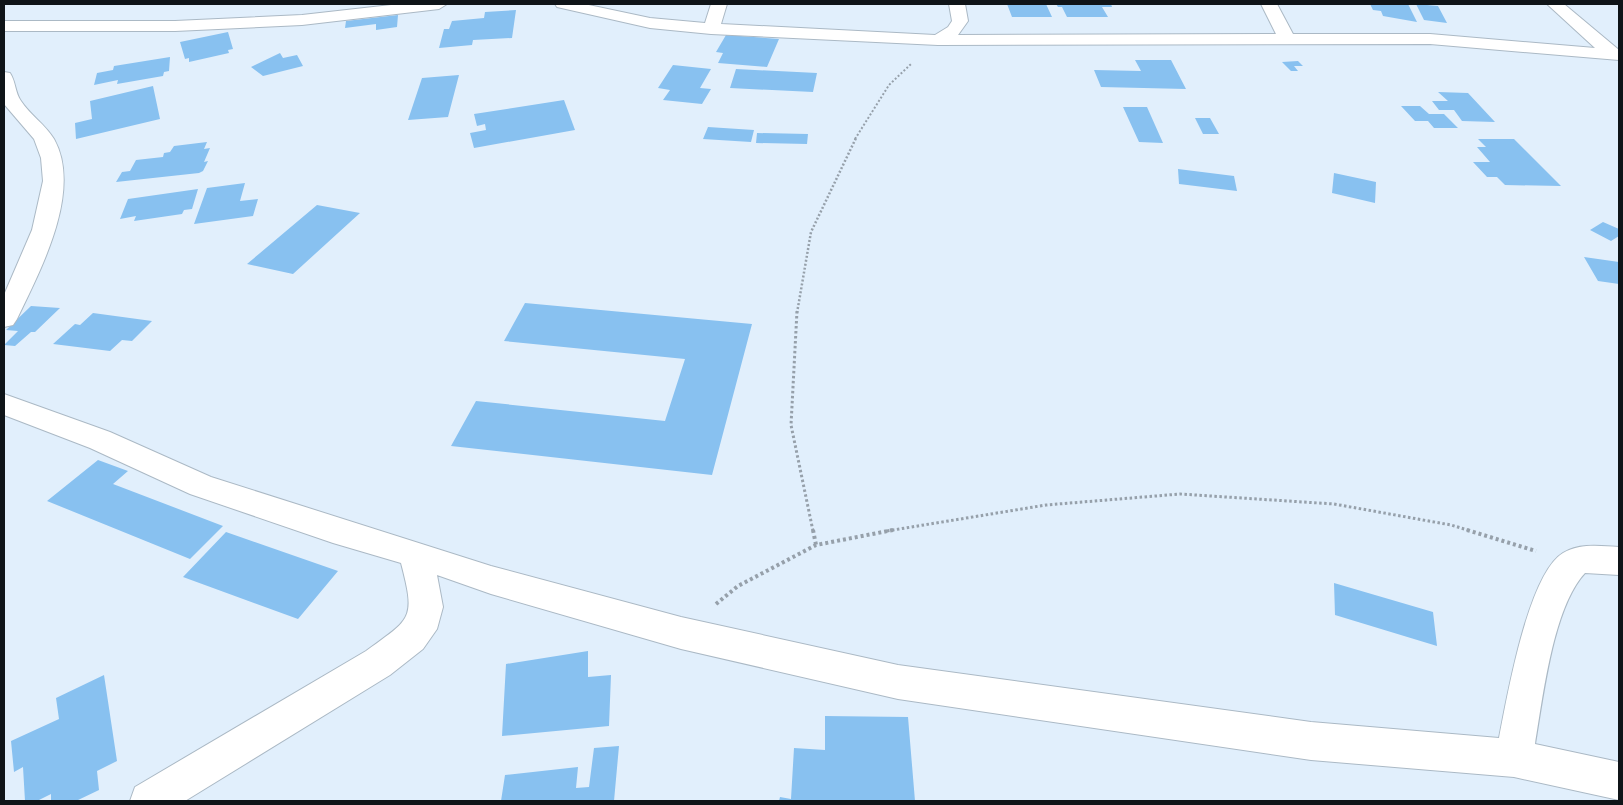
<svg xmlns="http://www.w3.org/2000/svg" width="1623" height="805" viewBox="0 0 1623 805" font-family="'Zilla Slab',serif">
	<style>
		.building { fill: #88c1f0 }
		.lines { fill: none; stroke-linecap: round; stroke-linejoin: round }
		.street-casing { stroke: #abb9c5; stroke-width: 2 }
		.path-far3 { stroke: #96a0aa; stroke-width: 2; stroke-dasharray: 2 2; stroke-linecap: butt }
		.path-far2 { stroke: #96a0aa; stroke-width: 2.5; stroke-dasharray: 2 2; stroke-linecap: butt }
		.path-far1 { stroke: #96a0aa; stroke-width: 3; stroke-dasharray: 2.5 2.5; stroke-linecap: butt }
		.path { stroke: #96a0aa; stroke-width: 4; stroke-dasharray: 3 3; stroke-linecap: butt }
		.street { fill: #fff; fill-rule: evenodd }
	</style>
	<rect width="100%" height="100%" fill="#e1effc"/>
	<path class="building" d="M1007,4H1046L1052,17H1012Z
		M1056,4H1111L1112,7H1102L1108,17H1067L1062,7H1058Z
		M1370,4H1408L1417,22L1383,16L1381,11L1373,10Z
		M1416,4L1438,6L1447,23L1424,20Z
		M516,10L512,38L473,40L472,45L439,48L444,29H449L452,21L484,18L485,12Z
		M398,15L397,27L376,30V24L345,28L346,21Z
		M228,32L233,49L228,50L229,53L189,62V58L185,59L180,42Z
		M726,35L779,39L767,67L718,63L723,53L716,52Z
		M280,53L283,58L297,55L303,66L263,76L251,67Z
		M170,57L169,71L164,72L163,76L117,84L118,80L94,85L97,73L113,70L114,66Z
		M1135,60H1171L1186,89L1101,87L1094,70L1141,71Z
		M1298,61L1303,66H1294L1298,71H1291L1282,62Z
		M673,65L711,69L700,88L711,89L702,104L663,100L670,90L658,88Z
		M736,69L817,73L813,92L730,88Z
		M459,75L448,117L408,120L422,78Z
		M153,86L160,119L76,139L75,123L92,119L90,101Z
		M1438,92L1468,93L1495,122L1462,121L1454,110H1439L1432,101H1448Z
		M564,100L575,130L474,148L470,133L486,130L485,124L477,126L474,114Z
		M1401,106H1420L1429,114H1444L1458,128H1434L1428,121H1415Z
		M1123,107H1147L1163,143L1139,142Z
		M1195,118H1210L1219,134H1203Z
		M708,127L754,130L751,142L703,139Z
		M757,133L808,134L807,144L756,143Z
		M1478,139H1514L1561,186L1505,185L1497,177H1487L1473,162H1490L1477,147H1486Z
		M207,142L204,149L210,148L204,162L208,161L203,171L199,173L116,182L122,172L130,171L136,160L163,157L164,153L170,152L174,146Z
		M1178,169L1234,176L1237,191L1179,184Z
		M1334,173L1376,182L1375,203L1332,193Z
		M245,183L240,201L258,199L253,216L194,224L207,188Z
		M198,189L192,209L184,210L182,214L134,221L136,216L120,219L128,199Z
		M317,205L360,213L293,274L247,264Z
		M1603,222L1619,229V236L1611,241L1590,230Z
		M1584,257L1619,262V284L1598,281Z
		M525,303L752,324L712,475L451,446L476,401L665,421L685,359L504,341Z
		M31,306L60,308L35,332H31L15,346L4,345L18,331L6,330Z
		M93,313L152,321L132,341L122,340L110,351L53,344L75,324L80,325Z
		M98,460L128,471L113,484L223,526L190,559L47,501Z
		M226,532L338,571L298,619L183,577Z
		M1334,583L1433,612L1437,646L1335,615Z
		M588,651V677L611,675L609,726L502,736L506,664Z
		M104,675L117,761L97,771L99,790L76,801H51V794L37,801H25L23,767L14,772L11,741L59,719L56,698Z
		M825,716L908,717L915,801H779L780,797L791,799L794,748L825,750Z
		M619,746L614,801H501L505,775L578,767L576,788L589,787L594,748Z"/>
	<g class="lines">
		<defs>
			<path id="street" d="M400,4H447L439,9L302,25L175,31H4V21H175L302,15Z
				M555,4H584L650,18L705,23L711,4H727L721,24L935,35L948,27L952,21L949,4H965L968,21L958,35L1276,34L1261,4H1277L1293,34H1430L1595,48L1547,4H1564L1619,50V60L1430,44L938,45L711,34L650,28L557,7Z
				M4,72L10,73C16,82 15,93 21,101C30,115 45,124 54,139C83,191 40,271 17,319L13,325L4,327V295L32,230L43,181L41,158L34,139L4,104Z
				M4,394L110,432L211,477L491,566L681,617L898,665L1311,722L1499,738C1507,698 1528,574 1563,553C1580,543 1600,546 1619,547V575L1585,573C1553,607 1543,697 1535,744L1619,762V800L1514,777L1311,760L898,699L681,649L491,594L437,575L443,607L437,629L423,649L390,675L185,801H130L135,787L366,651C411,618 416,620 401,563L333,543L190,494L90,448L4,415Z"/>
		</defs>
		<use href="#street" class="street-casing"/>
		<path class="path-far3" d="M855,139L889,85L911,64"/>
		<path class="path-far2" d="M797,313L811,232L856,138"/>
		<path class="path-far1" d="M797,311L791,425L813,531
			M887,531L1046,505L1180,494L1334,504L1451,525L1471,531"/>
		<path class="path" d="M813,530L816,545
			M1467,530L1536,551
			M716,604L738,586L816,545L893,530"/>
		<use href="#street" class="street"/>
	</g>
	<rect width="1623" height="805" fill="none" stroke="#0f1418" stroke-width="10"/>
</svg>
